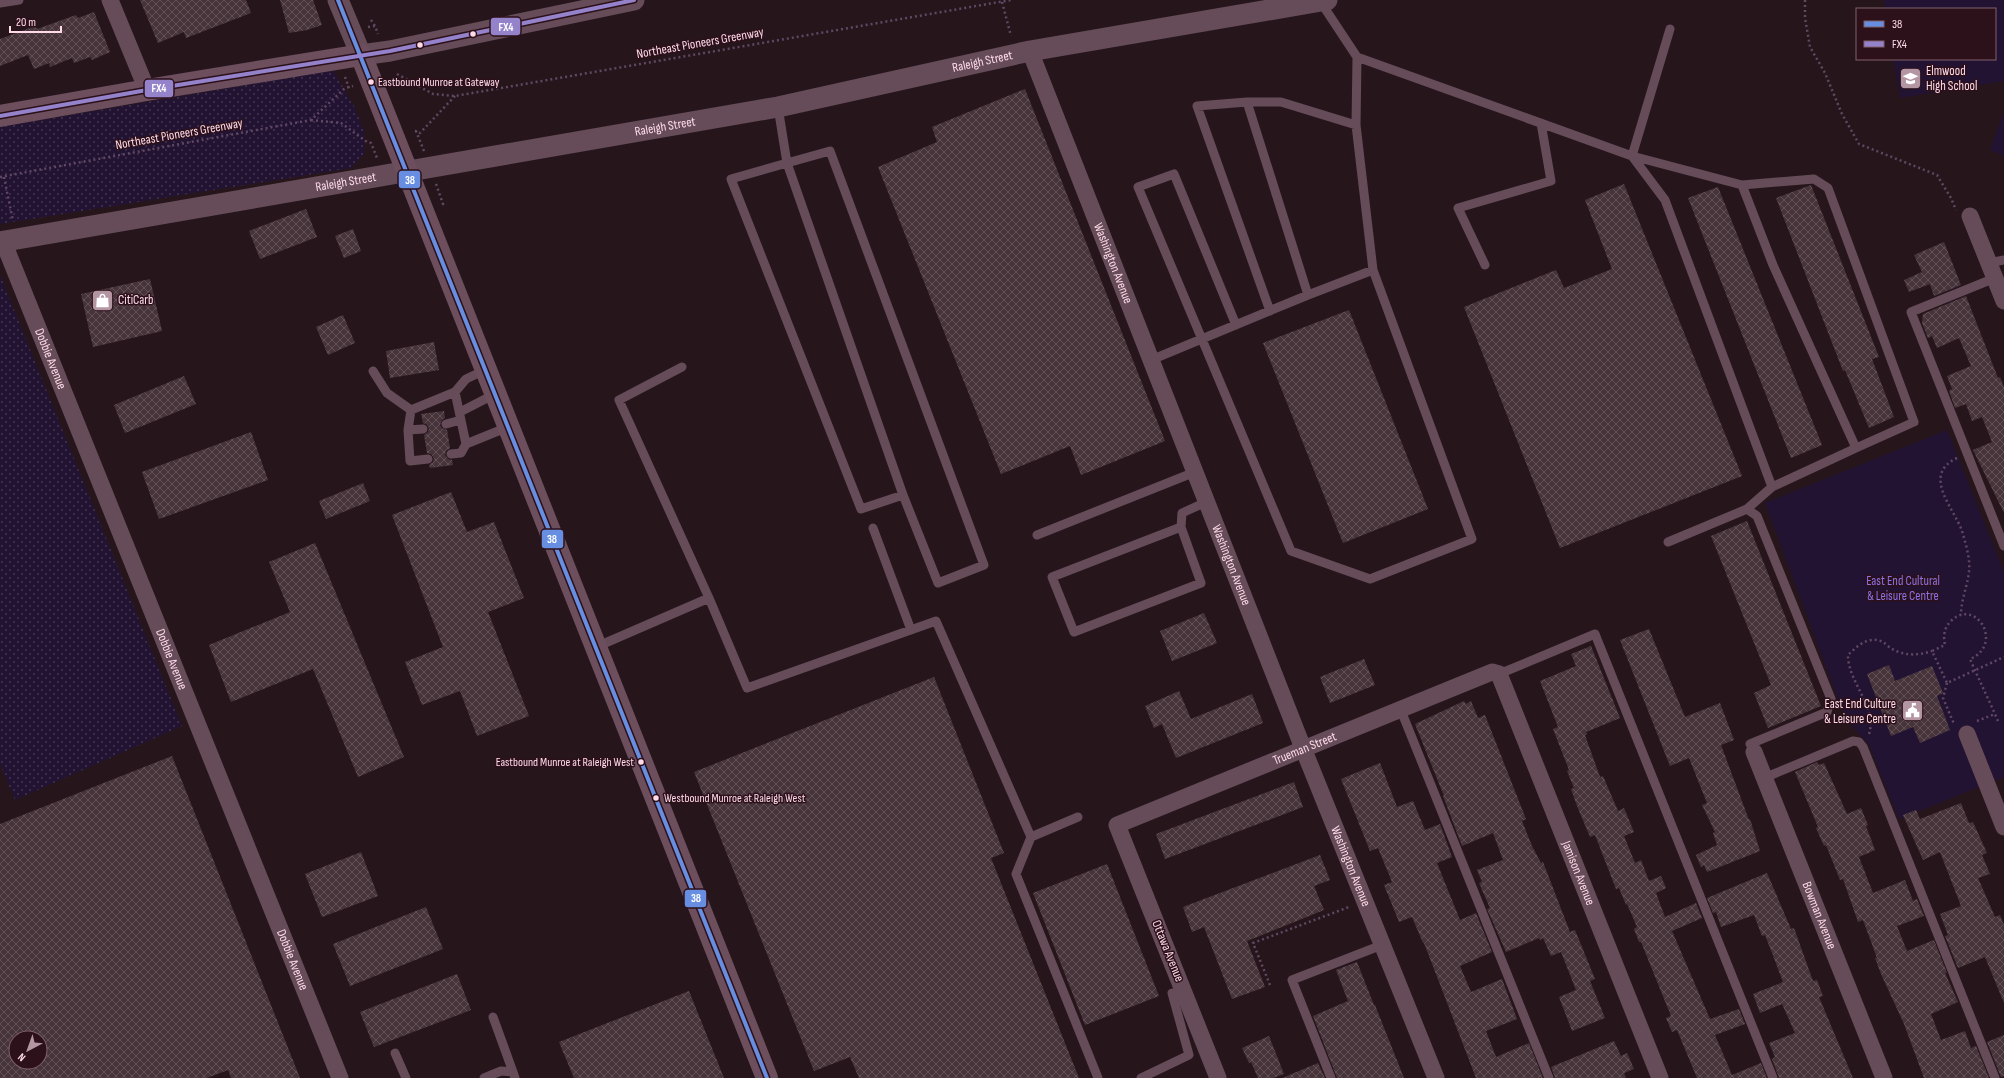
<svg xmlns="http://www.w3.org/2000/svg" width="2004" height="1078" viewBox="0 0 2004 1078" font-family="'Sofia Sans Condensed',sans-serif">
	<style>
		.grass { fill: url(#grass-dots) }
		.park { fill: #231332 }
		.building { fill: url(#building-cross-hatch); fill-rule: evenodd }
		.lines { fill: none; stroke-linecap: round; stroke-linejoin: round }
		.path { stroke: #604762; stroke-width: 2.5; stroke-dasharray: 2 3; stroke-linecap: butt }
		.service { stroke: #664c58; stroke-width: 9 }
		.minor { stroke: #664c58; stroke-width: 17 }
		.tertiary { stroke: #664c58; stroke-width: 21 }
		.secondary { stroke: #6c4e5d; stroke-width: 22 }
		.bus-1-casing { stroke: #2c101a; stroke-width: 7 }
		.bus-2-casing { stroke: #2c101a; stroke-width: 7 }
		.bus-1 { stroke: #678ee0; stroke-width: 4 }
		.bus-2 { stroke: #9482cb; stroke-width: 4 }
		.bus-dot { fill: #ffdbea; stroke: #2c101a; stroke-width: 1.5 }
		.labels { text-anchor: middle; dominant-baseline: central; stroke-width: 3; stroke-linejoin: round; paint-order: stroke }
		.bus-label { font-size: 12px; fill: #ffdbea; stroke: #2c101a; text-anchor: start }
		.street-label { font-size: 13px; fill: #ffdbea; stroke: #2c101a }
		.poi-label { font-size: 13px; fill: #ffdbea; stroke: #2c101a; text-anchor: start }
		.park-label { font-size: 13px; fill: #8b72e7; stroke: #2c101a }
		.line-badge { stroke: #2c101a; stroke-width: 1.5 }
		.badge-label { font-size: 11px; text-anchor: middle; font-weight: bold; fill: #fff }
	</style>
	<defs>
		<pattern id="grass-dots" width="8" height="8" patternUnits="userSpaceOnUse"><rect width="8" height="8" fill="#231332"/><path d="M2 2h.1M6 6h.1" fill="none" stroke="#443550" stroke-width="1.8" stroke-linecap="round"/></pattern>
		<pattern id="building-cross-hatch" width="8" height="8" patternUnits="userSpaceOnUse"><rect width="8" height="8" fill="#47343b"/><path d="M0 0l8 8M0 8l8-8" fill="none" stroke="#635158"/></pattern>
	</defs>
	<rect width="100%" height="100%" fill="#26161c"/>
	<path class="grass" d="M333,70L354,106L364,131L365,153L351,168L0,224V127Z
		M0,275L182,726L15,800L0,764Z"/>
	<path class="park" d="M1884,0H2004V81L1900,98L1893,59H1995V9H1885Z
		M2004,112V156L1990,150Z
		M1947,430L2004,572V777L1899,819L1869,745L1845,718L1765,503Z"/>
	<path class="building" d="M140,0H246L251,13L186,38L184,32L158,43Z
		M280,0H313L322,25L307,30L289,33Z
		M94,12L110,52L92,60L90,57L74,63L72,58L50,67L49,63L34,69L28,55L0,66V39L35,26L37,29L76,15L78,18Z
		M1025,89L1165,441L1081,475L1070,446L1001,474L878,167L937,142L932,127Z
		M1624,184L1742,476L1560,548L1464,307L1556,270L1564,288L1612,269L1585,200Z
		M1811,185L1879,357L1872,359L1894,417L1869,428L1845,370L1843,371L1776,198Z
		M1718,187L1822,445L1791,458L1688,198Z
		M306,209L317,237L260,259L249,231Z
		M353,229L361,251L344,258L335,236Z
		M1944,242L1961,285L1934,296L1930,284L1909,292L1904,280L1922,272L1914,255Z
		M150,279L162,331L93,347L81,294Z
		M1966,296L1998,378L2000,377L2004,387V513L1973,450L1992,442L1982,417L1972,421L1966,404L1955,408L1949,391L1952,389L1947,376L1971,366L1959,338L1937,348L1932,336L1928,338L1922,323L1923,314Z
		M1349,310L1428,509L1343,543L1263,343Z
		M343,315L355,343L328,355L316,327Z
		M434,342L439,370L390,378L386,351Z
		M184,376L196,404L125,433L114,405Z
		M444,411L445,418L442,420L440,425L442,428L447,430L450,448L446,451L445,455L448,459L452,460L453,465L430,468L429,465L433,462L434,458L431,454L427,453L424,435L428,432L429,428L426,424L423,423L421,414Z
		M251,432L268,480L159,519L142,472Z
		M363,483L370,501L326,519L319,501Z
		M451,492L467,532L494,522L524,598L488,612L529,716L477,736L460,691L422,705L405,662L443,647L392,515Z
		M1747,521L1821,706L1768,728L1754,693L1771,685L1711,536Z
		M315,543L404,757L358,777L313,669L231,702L209,645L290,612L269,562Z
		M1204,613L1217,643L1172,661L1160,631Z
		M1649,629L1685,717L1720,703L1734,740L1721,745L1749,820L1750,819L1760,851L1707,872L1704,865L1701,867L1696,855L1717,845L1713,833L1715,832L1702,805L1707,803L1689,758L1670,766L1620,640Z
		M1591,646L1620,718L1586,732L1587,734L1585,735L1600,777L1603,776L1618,811L1624,808L1634,832L1624,836L1635,863L1641,860L1649,881L1661,876L1666,888L1656,893L1665,917L1696,903L1702,918L1672,931L1710,1019L1739,1009L1745,1024L1715,1035L1732,1075L1761,1063L1767,1078H1697L1677,1030L1672,1032L1666,1018L1671,1016L1641,942H1639L1634,929L1637,927L1627,904L1626,905L1619,888L1616,889L1595,835L1590,837L1577,806L1571,789L1574,788L1567,771L1569,770L1553,729L1558,727L1540,681L1576,666L1571,654Z
		M1364,659L1375,685L1330,703L1320,677Z
		M1889,665L1895,681L1932,666L1943,693L1937,696L1950,730L1920,743L1913,727L1891,736L1867,674Z
		M934,677L1004,853L991,858L1079,1078H859L850,1057L814,1071L694,772Z
		M1179,691L1191,719L1252,694L1263,723L1176,758L1162,724L1154,728L1145,706Z
		M1464,701L1466,704L1471,701L1478,718L1485,715L1526,819L1522,821L1532,846L1541,863L1543,862L1570,932L1575,930L1595,979L1590,981L1605,1018L1572,1031L1559,997L1576,990L1561,952L1551,956L1543,938L1540,940L1539,938L1506,952L1487,909L1490,908L1479,883L1482,882L1477,870L1503,860L1493,833L1462,846L1443,796H1444L1415,724Z
		M172,756L300,1078H231L228,1070L207,1078H0V824ZM16,1038H40V1062H16Z
		M1817,762L1819,765L1824,763L1847,814L1861,808L1868,825L1866,826L1875,850L1859,857L1873,893L1905,880L1913,901L1917,899L1924,916L1897,926L1907,951L1934,940L1947,973H1945L1958,1002L1931,1014L1941,1040L1965,1031L1971,1048L1976,1046L1989,1078H1924L1904,1024L1881,974L1875,958H1877L1863,920L1858,922L1843,879L1840,880L1826,845L1824,846L1816,828L1818,827L1795,772Z
		M1380,763L1397,807L1413,801L1425,830L1440,824L1452,857L1437,863L1460,920L1476,913L1492,952L1460,966L1471,992L1502,979L1517,1019L1486,1031L1496,1057L1529,1043L1543,1078H1476L1424,943H1423L1412,917L1399,922L1384,885L1392,882L1378,848L1370,851L1341,779Z
		M1294,782L1303,807L1165,859L1156,834Z
		M1961,803L1969,823L1973,822L1987,853L1982,855L1990,874L1978,878L1995,917L2000,915L2004,925V1003L1985,957L1958,968L1945,936L1948,935L1940,914L1961,906L1940,852L1923,860L1903,815L1916,810L1920,819Z
		M361,852L378,896L322,917L305,874Z
		M1320,855L1330,880L1314,886L1324,910L1247,941L1265,987L1232,999L1204,927L1192,932L1183,907Z
		M1107,864L1159,996L1085,1025L1033,893Z
		M1767,873L1791,929L1794,928L1813,981L1817,980L1823,996L1819,997L1853,1078H1779L1772,1059L1775,1057L1769,1043L1795,1033L1782,1004L1760,1013L1753,994L1783,982L1772,953L1765,935L1762,936L1754,915L1721,927L1716,912L1713,913L1707,898Z
		M426,907L443,949L350,986L333,944Z
		M1357,962L1374,1005H1375L1404,1078H1337L1313,1016L1348,1001L1336,970Z
		M457,974L471,1010L374,1047L360,1012Z
		M689,991L724,1078H574L559,1042Z
		M2004,1035V1076L2001,1077L1987,1042Z
		M1269,1036L1284,1074L1273,1078H1258L1251,1062L1249,1063L1242,1048Z
		M1614,1041L1621,1056L1627,1053L1634,1069L1624,1073L1626,1078H1555L1551,1067Z
		M1318,1063L1325,1078H1282Z"/>
	<g class="lines">
		<path class="path" d="M1805,0V18L1810,47L1825,73L1842,114L1859,144L1937,175L1951,198L1956,210
			M1002,2L1011,36
			M371,20L375,26
			M368,27L375,26L378,34
			M397,74L433,94L455,96L1011,0
			M345,77L349,88
			M311,120L341,123L367,142L371,143L377,158
			M424,151L416,131L420,133L455,96
			M0,177L311,120L345,88L353,86
			M4,177L13,221
			M436,184L443,204L440,203
			M1957,458C1921,475 1954,508 1962,531C1965,541 1968,551 1969,561C1971,580 1961,596 1961,615
			M1947,683L1943,698L1954,724
			M1977,721L1995,714
			M1998,721C1989,700 1979,680 1970,659C2004,645 1977,598 1952,620C1944,627 1943,636 1945,645L1932,651L1947,683L2004,657
			M1869,734C1878,707 1848,683 1848,655C1857,646 1869,635 1883,642C1887,645 1891,649 1896,651C1908,656 1920,655 1932,651
			M1270,985L1253,943L1349,907"/>
		<path class="service" d="M1320,1L1357,57L1632,156L1670,29
			M0,3L19,0
			M1247,102L1197,106L1270,311
			M778,107L787,163L731,179L861,509L903,495
			M830,151L984,565L938,583L903,495L787,163Z
			M1632,156L1742,185L1773,265L1856,448L1772,487L1665,200Z
			M1742,185L1814,179L1828,188L1914,422L1856,448
			M1989,263L2004,260
			M1485,265L1458,208L1551,181L1541,123
			M1995,278L1911,312L2004,546
			M1308,295L1247,102H1281L1356,125
			M1236,325L1174,174L1138,187L1291,551L1370,579L1472,539L1373,270
			M1151,360L1308,295L1373,270L1356,125L1357,57
			M682,367L619,400L709,598
			M373,371L387,393L411,410
			M455,392L466,444L508,427
			M460,412L495,394
			M446,424L461,420
			M408,430L423,429
			M451,454L461,453L466,444
			M428,459L410,461L408,430L411,410L455,392L466,379L485,370
			M1747,509L1772,487
			M1181,527L1052,577L1074,632L1201,583L1181,527L1182,513L1206,502
			M873,528L911,630
			M1037,535L1195,472
			M1668,542L1747,509L1757,516L1831,699L1827,712L1750,744
			M596,647L709,598L747,688L936,621L1031,837L1016,874L1098,1078
			M1499,674L1595,634L1773,1078
			M1400,708L1549,1078
			M1764,778L1853,741L1859,742L1863,747L1995,1078
			M1031,837L1078,817
			M493,1017L513,1072
			M395,1053L406,1078
			M484,1078L501,1071L513,1072L515,1078
			M1141,1078L1189,1055L1172,993
			M1331,1078L1292,980L1382,945"/>
		<g class="minor">
			<path d="M110,0L147,90"/>
			<path id="s1" d="M1030,51L1303,748L1436,1078"/>
			<path d="M1970,216L2004,301"/>
			<path id="s2" d="M3,241L340,1078"/>
			<path d="M1967,734L2004,827"/>
			<path id="s3" d="M1754,752L1884,1078"/>
			<path id="s4" d="M1218,1078L1117,825L1492,672L1499,674L1660,1078"/>
		</g>
		<g class="tertiary">
			<path d="M338,0L361,55L390,51L634,0"/>
			<path id="s5" d="M0,242L778,107L1030,51L1327,0"/>
		</g>
		<path class="secondary" d="M0,116L147,90L361,55L767,1078"/>
		<defs>
			<path id="bus-1" d="M338,0L767,1078"/>
			<path id="bus-2" d="M0,116L147,90L390,51L634,0"/>
		</defs>
		<use href="#bus-1" class="bus-1-casing"/>
		<use href="#bus-2" class="bus-2-casing"/>
		<use href="#bus-1" class="bus-1"/>
		<use href="#bus-2" class="bus-2"/>
	</g>
	<defs>
		<symbol id="school-square" viewBox="-11 -11 22 22"><rect x="-9" y="-9" width="18" height="18" rx="4" fill="#b396a2" stroke="#2c101a"/><path d="M0-5L7-2L0 1L-7-2ZM-4 1L0 2.5L4 1V4Q0 6-4 4Z" fill="#fff"/></symbol>
		<symbol id="shop-square" viewBox="-11 -11 22 22"><rect x="-9" y="-9" width="18" height="18" rx="4" fill="#b396a2" stroke="#2c101a"/><path d="M-5-2.5h2.3a2.7 3.5 0 0 1 5.4 0H5L5.5 6h-11ZM-1.5-2.5h3a1.5 2.3 0 0 0-3 0Z" fill="#fff"/></symbol>
		<symbol id="civic-square" viewBox="-11 -11 22 22"><rect x="-9" y="-9" width="18" height="18" rx="4" fill="#b396a2" stroke="#2c101a"/><path d="M-.6-6.5H3V-4.5H.6V-3L4-1V1h2V6H-6V1h2V-1L-.6-3ZM-1.2 2.5V6h2.4V2.5Z" fill="#fff"/></symbol>
	</defs>
	<g fill-rule="evenodd">
		<use href="#school-square" x="1898" y="66" width="25" height="25"/>
		<use href="#shop-square" x="90" y="288" width="25" height="25"/>
		<use href="#civic-square" x="1900" y="698" width="25" height="25"/>
	</g>
	<g class="bus-dot">
		<circle cx="473" cy="34" r="3.5"/>
		<circle cx="420" cy="45" r="3.5"/>
		<circle cx="371" cy="82" r="3.5"/>
		<circle cx="641" cy="762" r="3.5"/>
		<circle cx="656" cy="798" r="3.5"/>
	</g>
	<g class="labels">
		<g class="bus-label">
			<text x="378" y="82">Eastbound Munroe at Gateway</text>
			<text x="634" y="762" text-anchor="end">Eastbound Munroe at Raleigh West</text>
			<text x="664" y="798">Westbound Munroe at Raleigh West</text>
		</g>
		<g class="street-label">
			<text transform="translate(700 43) rotate(-10)">Northeast Pioneers Greenway</text>
			<text stroke="none"><textPath href="#s5" startOffset="999">Raleigh Street</textPath></text>
			<text stroke="none"><textPath href="#s5" startOffset="675">Raleigh Street</textPath></text>
			<text transform="translate(179 134) rotate(-10)">Northeast Pioneers Greenway</text>
			<text stroke="none"><textPath href="#s5" startOffset="351">Raleigh Street</textPath></text>
			<text stroke="none"><textPath href="#s1" startOffset="228">Washington Avenue</textPath></text>
			<text stroke="none"><textPath href="#s2" startOffset="127">Dobbie Avenue</textPath></text>
			<text stroke="none"><textPath href="#s1" startOffset="552">Washington Avenue</textPath></text>
			<text stroke="none"><textPath href="#s2" startOffset="451">Dobbie Avenue</textPath></text>
			<text stroke="none"><textPath href="#s4" startOffset="475">Trueman Street</textPath></text>
			<text stroke="none"><textPath href="#s1" startOffset="876">Washington Avenue</textPath></text>
			<text stroke="none"><textPath href="#s4" startOffset="899">Jamison Avenue</textPath></text>
			<text stroke="none"><textPath href="#s3" startOffset="176">Bowman Avenue</textPath></text>
			<text transform="translate(1168 951) rotate(68)">Ottawa Avenue</text>
			<text stroke="none"><textPath href="#s2" startOffset="775">Dobbie Avenue</textPath></text>
		</g>
		<g class="poi-label">
			<text x="1926" y="71">Elmwood<tspan x="1926" dy="15">High School</tspan></text>
			<text x="118" y="300">CitiCarb</text>
			<text x="1896" y="704" text-anchor="end">East End Culture<tspan x="1896" dy="15">&amp; Leisure Centre</tspan></text>
		</g>
		<g class="park-label">
			<text x="1903" y="581">East End Cultural<tspan x="1903" dy="15">&amp; Leisure Centre</tspan></text>
		</g>
	</g>
	<g class="line-badge">
		<rect x="490" y="17" width="31" height="19" rx="4" fill="#9482cb"/>
		<rect x="144" y="79" width="30" height="19" rx="4" fill="#9482cb"/>
		<rect x="398" y="170" width="23" height="19" rx="4" fill="#678ee0"/>
		<rect x="541" y="529" width="23" height="20" rx="4" fill="#678ee0"/>
		<rect x="684" y="889" width="23" height="19" rx="4" fill="#678ee0"/>
	</g>
	<g class="badge-label">
		<text x="506" y="31">FX4</text>
		<text x="159" y="92">FX4</text>
		<text x="410" y="184">38</text>
		<text x="552" y="543">38</text>
		<text x="696" y="902">38</text>
	</g>
	<rect x="1856" y="8" width="140" height="52" fill="#2c101a" stroke="#80616d"/>
	<rect x="1864" y="21" width="20" height="6" fill="#678ee0" stroke="#80616d"/>
	<text x="1892" y="28" font-size="12" fill="#ffdbea">38</text>
	<rect x="1864" y="41" width="20" height="6" fill="#9482cb" stroke="#80616d"/>
	<text x="1892" y="48" font-size="12" fill="#ffdbea">FX4</text>
	<g transform="translate(28 1050) rotate(221)"><circle r="19" fill="#2c101a" stroke="#80616d"/>
	<path d="M0-3L7 15L0 10L-7 15Z" fill="#b396a2"/>
	<text y="-6" font-size="11" font-weight="bold" text-anchor="middle" fill="#ffdbea">N</text>
	</g>
	<path d="M10 26v6h51v-6" fill="none" stroke="#ffdbea" stroke-width="2"/>
	<text x="16" y="26" font-size="12" fill="#ffdbea" stroke="#2c101a" stroke-width="3" paint-order="stroke">20 m</text>
</svg>
